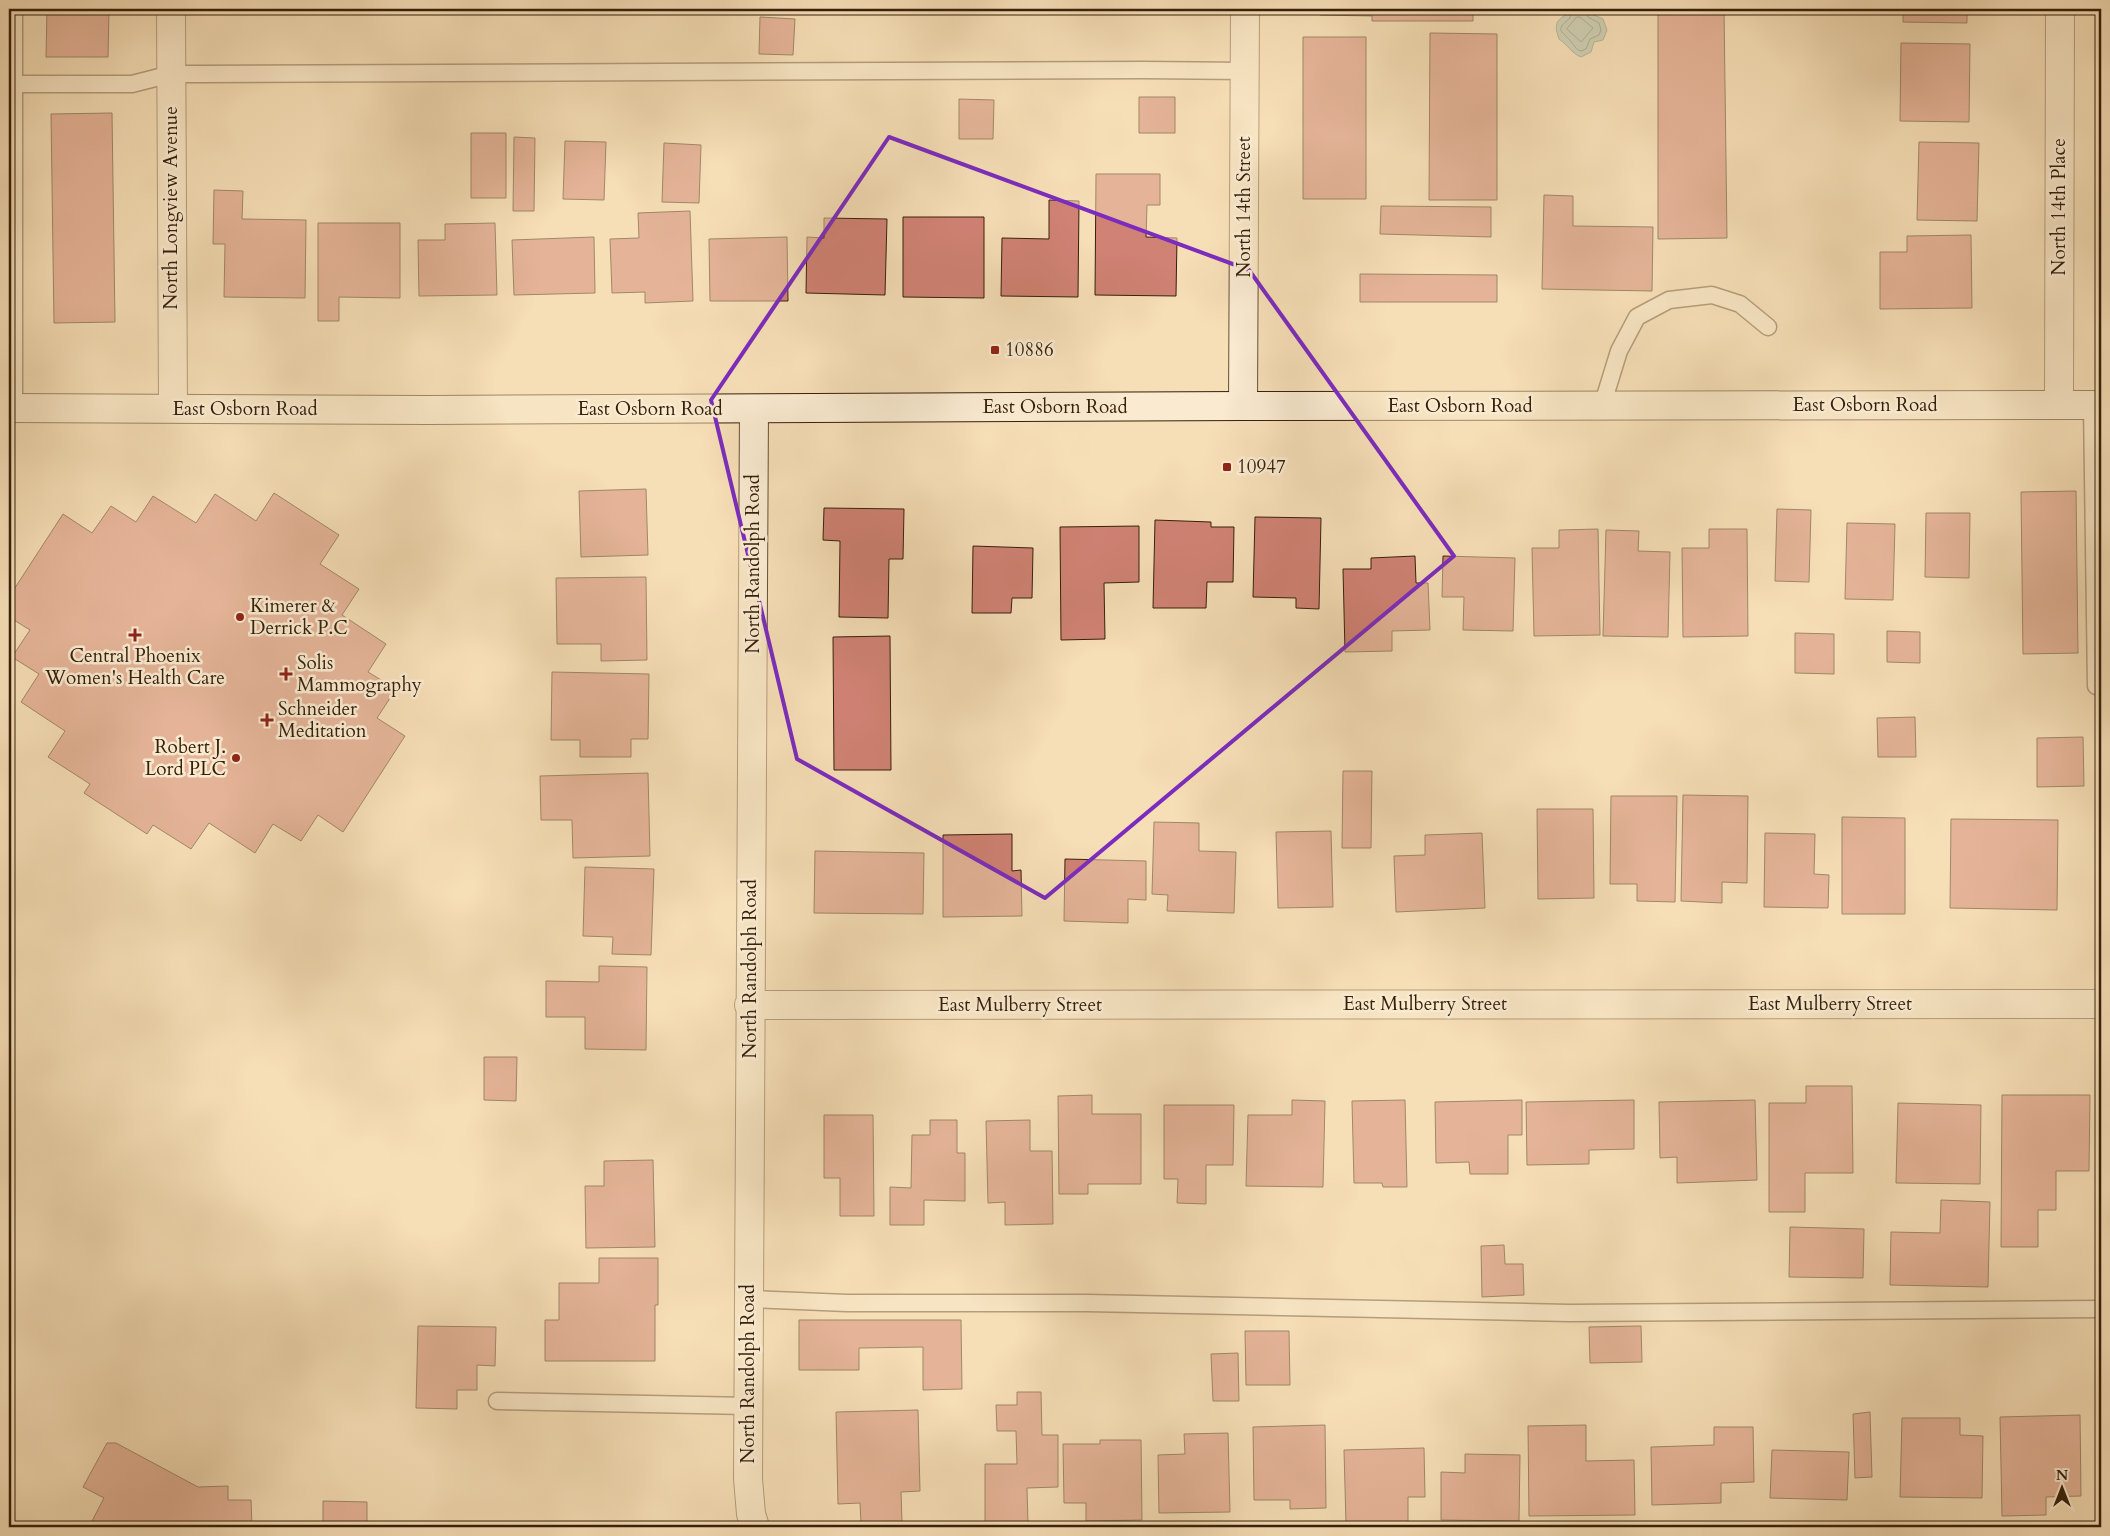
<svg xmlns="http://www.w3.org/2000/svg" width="2110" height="1536" viewBox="0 0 2110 1536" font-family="Cardo,serif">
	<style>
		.water { fill: #9dbcad; stroke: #747e6c }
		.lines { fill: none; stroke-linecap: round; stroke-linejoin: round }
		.shore { stroke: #6a6e5c; stroke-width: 1 }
		.building { fill: #d08274; stroke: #36200a }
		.service-casing { stroke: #665035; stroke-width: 19 }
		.minor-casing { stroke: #665035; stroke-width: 30 }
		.secondary-casing { stroke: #36200a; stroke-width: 30 }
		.service { stroke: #f9ead0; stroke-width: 16 }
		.minor { stroke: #f9ead0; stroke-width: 28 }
		.secondary { stroke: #f9ead0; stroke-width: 28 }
		.marked { fill: none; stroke: #7b2cbf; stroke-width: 4; stroke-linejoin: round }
		.poi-dot { fill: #8f2418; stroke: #f9ead0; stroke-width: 2 }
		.labels { text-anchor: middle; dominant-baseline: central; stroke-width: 5; stroke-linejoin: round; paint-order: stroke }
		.street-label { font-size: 19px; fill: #36200a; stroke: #f9ead0 }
		.poi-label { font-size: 19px; fill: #36200a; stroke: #f9ead0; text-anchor: start }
	</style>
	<rect width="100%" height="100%" fill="#f6deb7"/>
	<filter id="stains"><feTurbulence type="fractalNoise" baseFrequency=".004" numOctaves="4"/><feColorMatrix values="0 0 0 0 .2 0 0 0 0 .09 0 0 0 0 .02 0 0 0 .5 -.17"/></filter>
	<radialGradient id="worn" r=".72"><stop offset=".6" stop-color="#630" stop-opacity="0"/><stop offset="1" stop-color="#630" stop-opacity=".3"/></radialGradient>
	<path class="water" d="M1567,9H1591L1592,14L1603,19L1607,30L1603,40L1594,42L1591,52L1581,57C1571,53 1568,45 1559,39C1555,27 1554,21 1566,15Z"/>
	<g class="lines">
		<path class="shore" d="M1571,9L1570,18C1553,32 1563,30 1572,43C1576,47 1575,49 1581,51L1586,49L1590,39L1599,35L1601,30L1599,23L1588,17L1586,9
			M1577,17H1580L1593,28L1581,42L1567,29Z"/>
	</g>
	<path class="building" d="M47,9H109L108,57H46Z
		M1320,9H1473V21H1372V16L1320,15Z
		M1658,9H1724L1727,238L1658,239Z
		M1903,9H1967V23L1903,22Z
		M760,17L795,19L793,55L759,54Z
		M1430,33L1497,34V200H1429Z
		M1303,37H1366V199H1303Z
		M1901,43L1970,44L1969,122L1900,121Z
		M1139,97H1175V133H1139Z
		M959,99L994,100L993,139H959Z
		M112,113L115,322L54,323L51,114Z
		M471,133H506V198H471Z
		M514,137L535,138L534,211H513Z
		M565,141L606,142L604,200L563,199Z
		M1919,142L1979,143L1977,221L1917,220Z
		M664,143L701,145L699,203L662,202Z
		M1096,174H1160V205H1147L1146,237L1177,238L1176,296L1095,295Z
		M214,190L243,191L242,219L306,220L305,298L224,297L225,244H213Z
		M1544,195L1573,196V226L1653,227L1652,291L1542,289Z
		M1049,200L1079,201L1078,297L1001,296L1002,238L1049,239Z
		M1381,206L1491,207V237L1380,234Z
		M690,211L693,301L645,303V292L612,293L610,239L639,238L638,213Z
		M903,217H984V298L903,297Z
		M824,218L887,219L885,295L806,293L807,237L824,238Z
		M318,223H400V298L339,297V321H318Z
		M495,223L497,295L419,296L418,240H445V224Z
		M1971,235L1972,308L1880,309V252H1907V236Z
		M594,237L595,293L514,295L512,240Z
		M787,237L788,301H710L709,239Z
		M1360,274L1497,275V302H1360Z
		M646,489L648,555L581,557L579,491Z
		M2076,491L2078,653L2023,654L2021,492Z
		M274,493L339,535L320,564L359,589L342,615L386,644L368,672L396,689L377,718L405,736L343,832L318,815L301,841L273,824L255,853L209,823L191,849L153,825L147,834L84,793L90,784L48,757L65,731L21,702L39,674L12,657L30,630L9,617V597L63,514L92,533L111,506L136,522L153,496L196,523L215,494L256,521Z
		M824,508L904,509L903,559H889L888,618L839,617L840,541L823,540Z
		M1777,509L1811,510L1809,582L1775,581Z
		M1926,513H1970L1969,578L1925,577Z
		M1255,517L1321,518L1319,609L1296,608V598L1253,597Z
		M1155,520L1211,522V527H1234L1233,582H1207L1206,608H1153Z
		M1847,523L1895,524L1893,600L1845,599Z
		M1139,526V582L1104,583L1105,639L1061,640L1060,527Z
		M1598,529L1600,635L1534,636L1532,548H1559V530Z
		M1709,529H1747L1748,636L1683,637L1682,548H1709Z
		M1606,530L1639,531L1638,551L1670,552L1668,637L1603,636Z
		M973,546L1033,548L1032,598H1012L1011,613H972Z
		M1415,556L1416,583H1428L1430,630L1392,631V651L1345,652L1343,569H1371V558Z
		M1443,556L1515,558L1513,631L1463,630L1464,597H1442Z
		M646,577L647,660L601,661V644H557L556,578Z
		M1887,631L1920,632V663L1887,662Z
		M1795,633L1834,634V674L1795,673Z
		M890,636L891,770H834L833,637Z
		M552,672L649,674L648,739H631V757H580V740H551Z
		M1915,717L1916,757H1878L1877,718Z
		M2083,737L2084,786L2037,787V738Z
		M1343,771H1372L1371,848H1342Z
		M648,773L650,856L573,858L572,820H541L540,776Z
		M1683,795L1748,796L1747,883L1722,882V903L1681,901Z
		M1611,796H1677L1675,902L1637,901V884H1610Z
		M1537,809H1593L1594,898L1538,899Z
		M1842,817L1905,818V914H1842Z
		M1951,819L2058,820L2057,910L1950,908Z
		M1154,822L1199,823V851L1236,852L1234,913L1167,911L1168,895L1152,894Z
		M1331,831L1333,907L1278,908L1276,832Z
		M1482,833L1485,908L1396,912L1394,856L1425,855V835Z
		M1765,833L1815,834L1814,874L1829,875L1828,908L1764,907Z
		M1012,834V871L1021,870L1022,916L943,917V835Z
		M815,851L924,853L923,914L814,913Z
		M1065,859L1146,861V900L1128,899V923L1064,921Z
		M585,867L654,869L651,955L612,954L613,937L583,936Z
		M599,966L647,967L646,1050L585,1049V1017H546V981L599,982Z
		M484,1057H517L516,1101L484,1100Z
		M1806,1086H1852L1853,1173H1805V1212H1769V1103H1806Z
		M1092,1095V1114H1141V1184H1088V1194H1059L1058,1096Z
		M2002,1095H2090L2089,1171H2056V1210H2038V1247H2001Z
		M1292,1100L1325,1101L1323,1187L1246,1186L1248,1115H1292Z
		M1405,1100L1407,1187H1383L1382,1183H1354L1352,1101Z
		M1522,1100V1135H1508V1174H1470L1469,1162L1436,1163L1435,1102Z
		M1634,1100V1149L1589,1150V1164L1527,1165L1526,1102Z
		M1755,1100L1757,1180L1677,1183V1157L1660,1158L1659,1102Z
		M1898,1103L1981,1105L1980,1184L1896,1183Z
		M1164,1105H1234L1233,1165H1206V1204L1177,1203L1178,1179H1164Z
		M824,1115H873L874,1216H840V1178H824Z
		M930,1120H957V1153H965V1201L924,1200V1225H890V1187L911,1188L912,1135H930Z
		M1030,1120V1151H1052L1053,1224L1005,1225V1202L988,1203L986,1121Z
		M653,1160L655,1247L586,1248L585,1186H604V1161Z
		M1941,1200L1990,1202L1988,1287L1890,1285L1891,1232L1940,1233Z
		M1790,1227L1864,1229L1863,1278L1789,1277Z
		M1504,1245L1505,1264H1523L1524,1295L1482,1297L1481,1246Z
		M599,1258H658V1305H655V1361H545V1320H559V1283H599Z
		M799,1320H961L962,1389L923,1390V1347L859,1348V1370H799Z
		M418,1326L496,1327L495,1366L477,1365V1390H457V1409L416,1408Z
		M1641,1326L1642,1362L1590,1363L1589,1327Z
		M1245,1331H1289L1290,1385H1246Z
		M1238,1353L1239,1401H1213L1211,1354Z
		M1017,1392H1041L1042,1435H1058V1487L1027,1488L1028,1524L985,1525V1464H1017L1016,1431H997L996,1405H1017Z
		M918,1410L920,1491L901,1492L902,1522L861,1523L860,1503L838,1504L836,1412Z
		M1870,1412L1872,1477L1855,1478L1853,1414Z
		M2080,1415L2081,1496L2046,1497V1515L2002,1516L2000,1417Z
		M1902,1418H1960V1435L1983,1436L1982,1498L1900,1497Z
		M1325,1425L1326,1508L1290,1509V1500H1254L1253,1427Z
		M1586,1425V1461L1634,1460L1635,1515L1529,1516L1528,1426Z
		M1714,1427H1753L1754,1482L1721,1483V1503L1652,1505L1651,1447L1714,1445Z
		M1228,1433L1230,1512L1159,1513L1158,1455L1185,1454L1184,1434Z
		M1100,1440H1141L1142,1520L1086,1521V1503H1064L1063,1444H1100Z
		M107,1443H116L198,1487L228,1486V1500H251L252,1527H136L123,1521L120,1527H104L92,1521L104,1498L83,1487Z
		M1424,1448L1425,1497H1408V1523L1346,1524L1344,1450Z
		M1772,1450L1849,1452L1847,1500L1770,1498Z
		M1465,1454L1520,1455L1519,1521L1441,1520V1472L1465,1473Z
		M323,1501L367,1502V1527H323Z"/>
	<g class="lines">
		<defs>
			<path id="service" d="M9,84H132L171,74H201L1143,70L1245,71
				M2092,405L2096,686
				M1602,406L1619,351L1637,317L1669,300L1712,295L1740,304L1768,327
				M14,408V9
				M749,1299L847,1303H1087L1569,1313L2101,1309
				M497,1401L749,1406"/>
			<path id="minor" d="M171,9L173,408
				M2059,405L2060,9
				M1243,406L1245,9
				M754,409L748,1479L751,1514L755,1527
				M749,1005L2101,1004"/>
			<path id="secondary" d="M9,408L428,410L1243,406L2101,405"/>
		</defs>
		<use href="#service" class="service-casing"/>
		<use href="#minor" class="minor-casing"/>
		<use href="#secondary" class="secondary-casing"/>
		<use href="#service" class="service"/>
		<use href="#minor" class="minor"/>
		<use href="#secondary" class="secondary"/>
	</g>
	<path d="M0 0H2110V1536H0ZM889,137L1249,270L1454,556L1045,898L797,759L711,400Z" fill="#f6deb7" fill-opacity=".55" fill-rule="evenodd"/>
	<path class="marked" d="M889,137L1249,270L1454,556L1045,898L797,759L711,400Z"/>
	<g class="poi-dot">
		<rect x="990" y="345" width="10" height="10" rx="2.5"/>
		<rect x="1222" y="462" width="10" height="10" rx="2.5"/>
		<circle cx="240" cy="617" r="5"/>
		<path d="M132.5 627.5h5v5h5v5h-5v5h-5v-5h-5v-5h5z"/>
		<path d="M283.5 666.5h5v5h5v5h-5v5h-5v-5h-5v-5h5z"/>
		<path d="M264.5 712.5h5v5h5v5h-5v5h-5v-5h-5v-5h5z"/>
		<circle cx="236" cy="758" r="5"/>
	</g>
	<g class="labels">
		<g class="street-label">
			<text transform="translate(1244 207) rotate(-90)">North 14th Street</text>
			<text transform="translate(2059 207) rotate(-90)">North 14th Place</text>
			<text transform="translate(171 208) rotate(-90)">North Longview Avenue</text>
			<text x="1865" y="405">East Osborn Road</text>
			<text x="1460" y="406">East Osborn Road</text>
			<text x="1055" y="407">East Osborn Road</text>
			<text x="245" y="409">East Osborn Road</text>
			<text x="650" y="409">East Osborn Road</text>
			<text transform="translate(753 564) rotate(-90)">North Randolph Road</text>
			<text transform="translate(750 969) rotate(-90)">North Randolph Road</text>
			<text x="1425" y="1004">East Mulberry Street</text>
			<text x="1830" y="1004">East Mulberry Street</text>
			<text x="1020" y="1005">East Mulberry Street</text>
			<text transform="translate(748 1374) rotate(-90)">North Randolph Road</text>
		</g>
		<g class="poi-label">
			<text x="1005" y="350">10886</text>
			<text x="1237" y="467">10947</text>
			<text x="250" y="606">Kimerer &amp;<tspan x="250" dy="22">Derrick P.C</tspan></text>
			<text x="135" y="656" text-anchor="middle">Central Phoenix<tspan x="135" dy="22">Women's Health Care</tspan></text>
			<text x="297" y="663">Solis<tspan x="297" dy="22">Mammography</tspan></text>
			<text x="278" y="709">Schneider<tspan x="278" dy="22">Meditation</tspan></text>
			<text x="226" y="747" text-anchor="end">Robert J.<tspan x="226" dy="22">Lord PLC</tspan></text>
		</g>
	</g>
	<rect width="2110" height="1536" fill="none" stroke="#f6deb7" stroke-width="30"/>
	<rect x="10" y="10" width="2090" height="1516" fill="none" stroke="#36200a" stroke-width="2.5"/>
	<rect x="15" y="15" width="2080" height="1506" fill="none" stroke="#36200a"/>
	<g transform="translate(2062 1488)" stroke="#f9ead0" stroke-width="4" paint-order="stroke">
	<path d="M0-4L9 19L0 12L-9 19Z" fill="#36200a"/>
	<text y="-8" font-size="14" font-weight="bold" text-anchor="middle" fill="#36200a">N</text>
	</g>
	<rect width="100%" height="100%" filter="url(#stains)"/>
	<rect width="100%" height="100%" fill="url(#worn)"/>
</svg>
